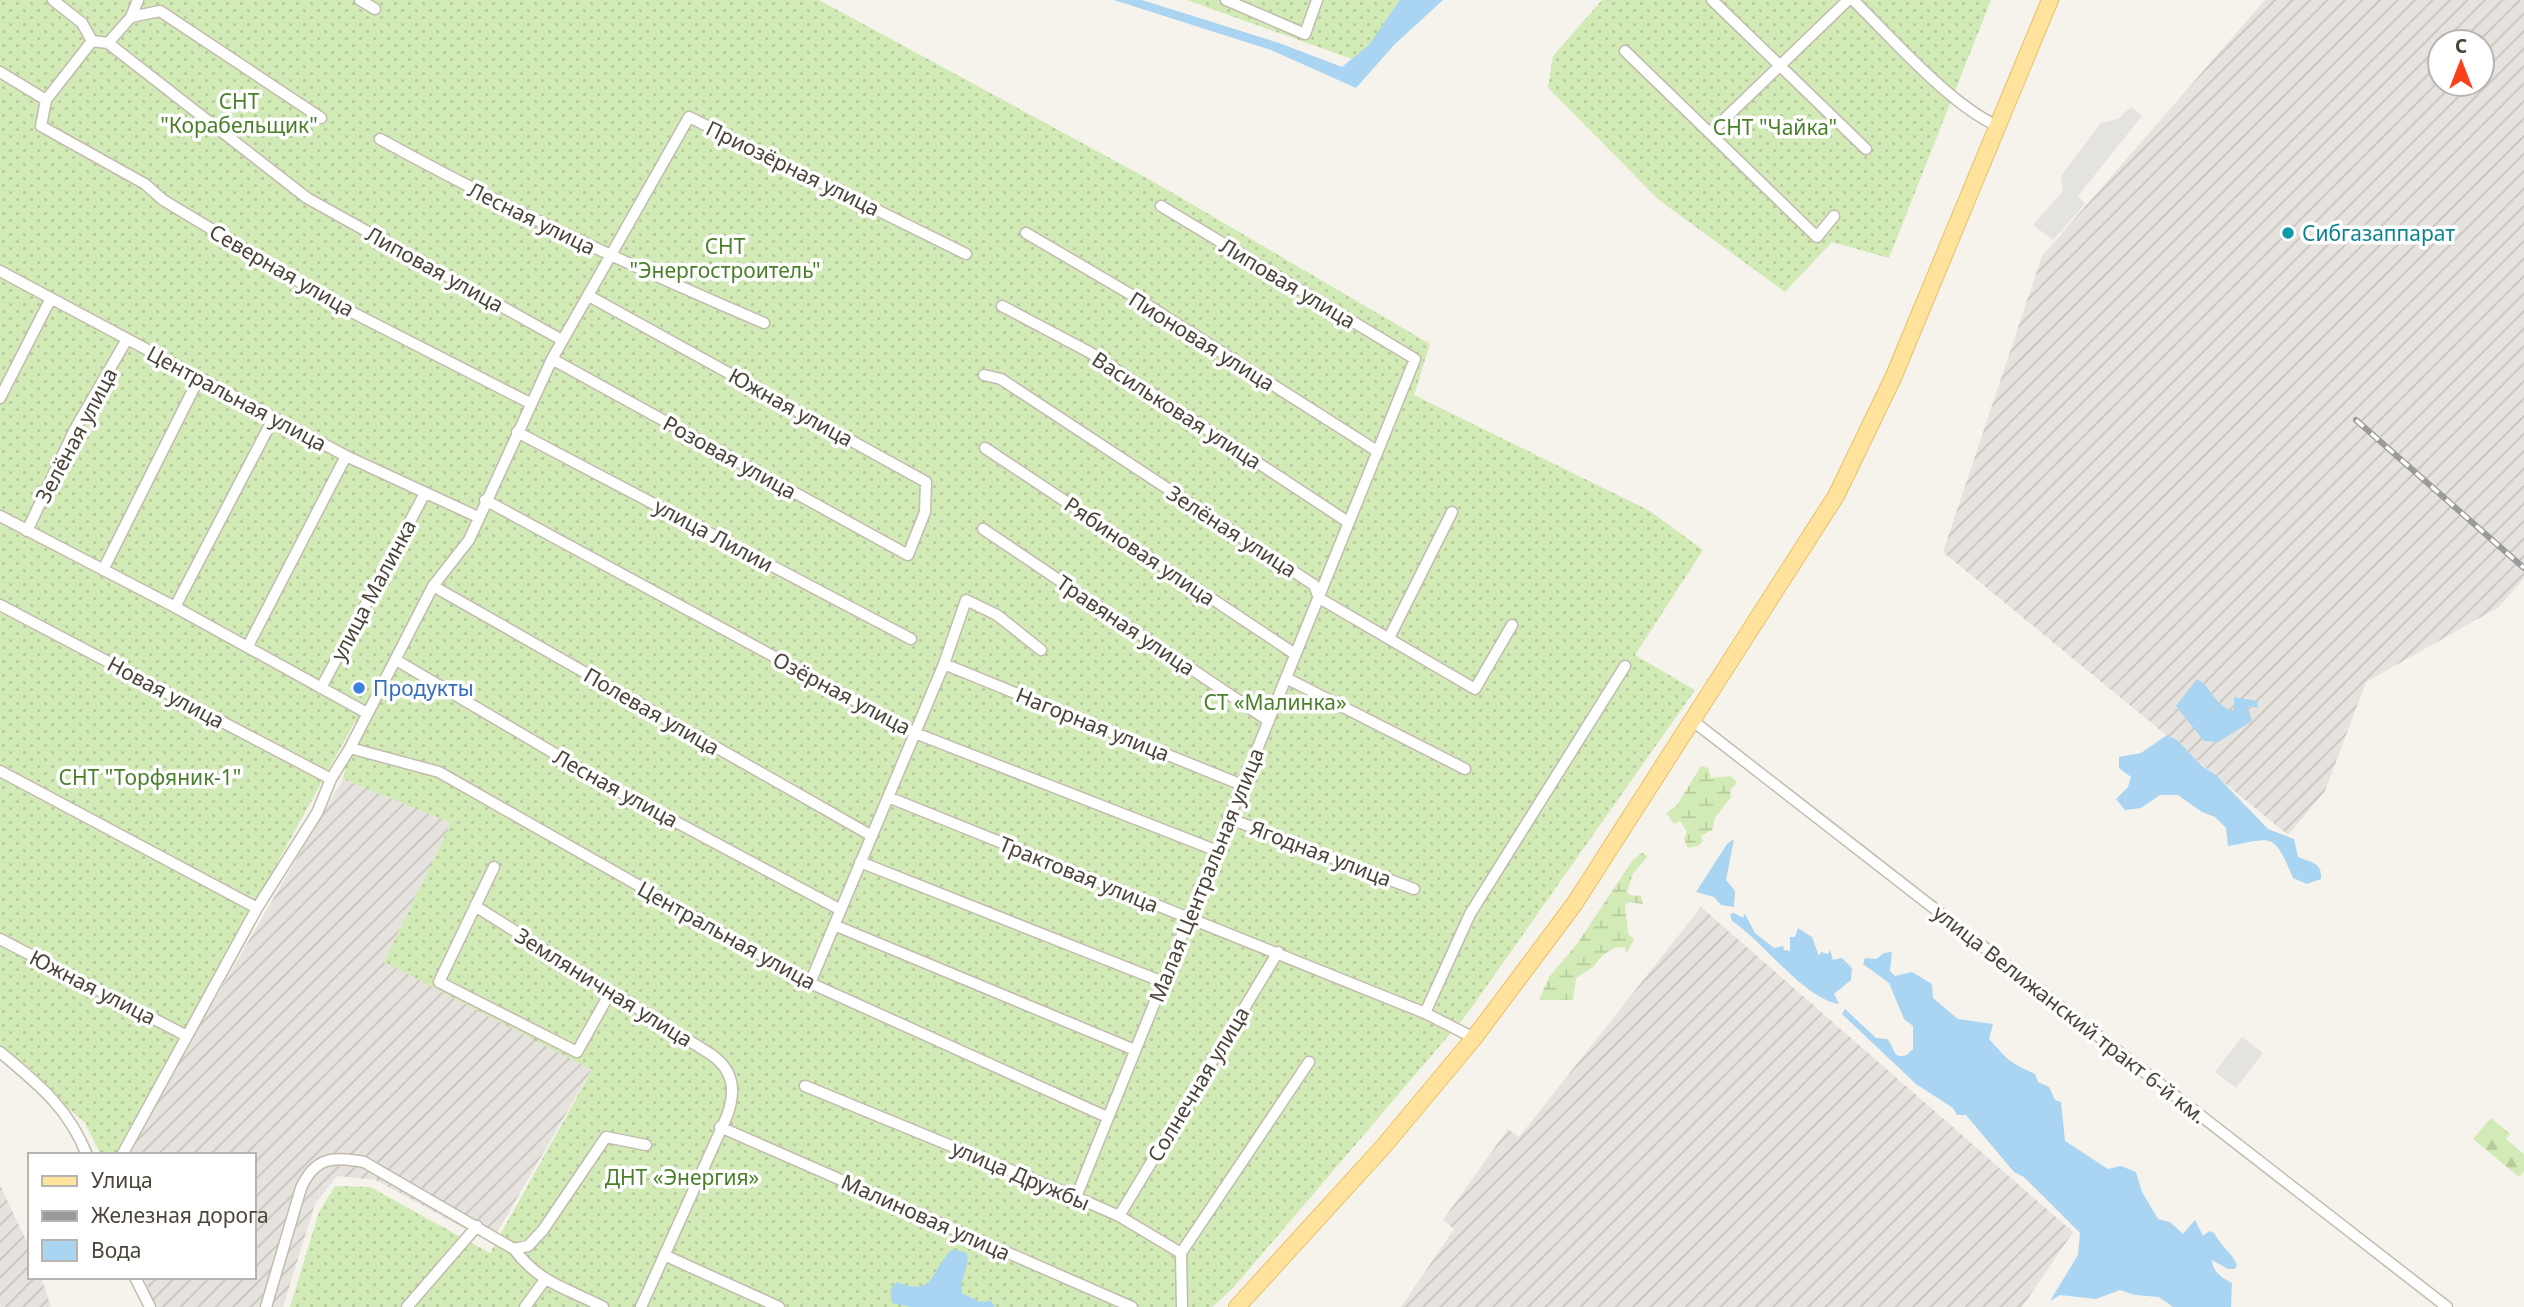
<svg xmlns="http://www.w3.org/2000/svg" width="2524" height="1307" viewBox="0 0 2524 1307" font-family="'Noto Sans',sans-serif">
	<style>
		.industrial { fill: url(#industrial-furrows); fill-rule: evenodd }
		.forest { fill: url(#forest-firs) }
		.wetland { fill: url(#wetland-marsh) }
		.garden { fill: url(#garden-dots) }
		.parking { fill: #e5e3e0 }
		.water { fill: #a9d4f2 }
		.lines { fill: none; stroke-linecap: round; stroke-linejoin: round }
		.street-casing { stroke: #c2bbae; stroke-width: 13 }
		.primary-casing { stroke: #e6c16a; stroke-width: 18 }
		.street { stroke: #fff; stroke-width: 10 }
		.primary { stroke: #ffe39c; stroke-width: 16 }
		.rail-casing { stroke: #9a9a9a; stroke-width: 6 }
		.rail { stroke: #fff; stroke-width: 3.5; stroke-dasharray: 10; stroke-linecap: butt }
		.culture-dot { fill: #0f9aa8; stroke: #fff; stroke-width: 2.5 }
		.shop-dot { fill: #3f7fe0; stroke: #fff; stroke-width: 2.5 }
		.labels { text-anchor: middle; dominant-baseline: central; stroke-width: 7; stroke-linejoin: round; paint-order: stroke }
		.park-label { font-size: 21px; fill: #4a7f2a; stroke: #fff }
		.street-label { font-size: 21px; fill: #4b4439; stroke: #fff }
		.culture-label { font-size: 21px; fill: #0d838f; stroke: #fff; text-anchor: start }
		.shop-label { font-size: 21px; fill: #366cbe; stroke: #fff; text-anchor: start }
	</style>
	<defs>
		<pattern id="industrial-furrows" width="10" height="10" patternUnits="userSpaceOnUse" patternTransform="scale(1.75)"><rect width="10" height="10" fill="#e6e2dd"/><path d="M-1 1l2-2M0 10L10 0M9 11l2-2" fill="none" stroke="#c7c3be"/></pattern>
		<pattern id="forest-firs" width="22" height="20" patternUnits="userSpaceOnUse" patternTransform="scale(1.75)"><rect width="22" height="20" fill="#d2eab5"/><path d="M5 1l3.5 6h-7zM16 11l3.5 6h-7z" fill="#b6ca9c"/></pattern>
		<pattern id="wetland-marsh" width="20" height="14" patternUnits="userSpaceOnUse" patternTransform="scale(1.75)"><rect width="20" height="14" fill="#d2eab5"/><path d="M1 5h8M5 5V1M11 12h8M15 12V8" fill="none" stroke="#b6ca9c"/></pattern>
		<pattern id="garden-dots" width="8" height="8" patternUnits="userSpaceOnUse" patternTransform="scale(1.75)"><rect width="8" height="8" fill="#d2eab5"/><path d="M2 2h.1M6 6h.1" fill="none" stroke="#b6ca9c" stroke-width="1.8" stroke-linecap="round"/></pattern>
	</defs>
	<rect width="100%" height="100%" fill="#f6f3ec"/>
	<path class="industrial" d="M2265,0H2524V578L2499,607L2366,682L2325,791L2288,835L1943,552L2042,256ZM2440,42H2482V84H2440Z
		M343,779L451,823L384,962L592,1069L491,1243L376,1180L337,1176L315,1204L283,1307H156L144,1277H254V1155H124Z
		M1701,907L2073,1232L2022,1307H1401L1454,1229L1443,1220L1508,1129L1519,1137Z
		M0,1185L30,1249V1277H41L51,1307H0Z"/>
	<path class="forest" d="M2491,1118L2510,1134L2506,1139L2524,1154V1171L2519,1177L2473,1139Z"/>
	<path class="wetland" d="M1701,766L1708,768L1711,778L1731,776L1737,783L1730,790L1731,797L1715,818L1712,830L1701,836L1703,841L1698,846L1688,848L1684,839L1687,832L1680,821L1674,824L1666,813L1677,805Z
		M1643,852L1647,857L1633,874L1627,891L1630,895L1641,896L1643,904L1629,902L1625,905L1628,933L1634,940L1626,954L1625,947L1614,948L1603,955L1593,967L1576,978L1573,1000H1539L1549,977L1577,944L1632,861Z"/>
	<path class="garden" d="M0,0H819L1154,182L1430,344L1414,395L1650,511L1703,550L1635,655L1695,690L1467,1014L1233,1288L1212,1307H290L319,1212L335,1186L370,1187L490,1253L592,1070L384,962L451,823L343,779L356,720L116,1155H101L85,1123L0,1049Z
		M1187,0H1427L1360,62Z
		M1602,0H1991L1889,258L1832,242L1785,292L1659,200L1548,88L1553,56Z"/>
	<path class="parking" d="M2131,107L2142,116L2078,196L2085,204L2053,240L2033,225L2063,191L2061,176L2101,123L2118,119Z
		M2242,1037L2263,1053L2236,1088L2215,1072Z"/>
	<path class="water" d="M1114,0H1142L1279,43L1342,67L1369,45L1400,0H1443L1395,44L1356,88L1271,50Z
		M2197,679C2213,688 2212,703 2232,711L2234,709V697L2257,701L2258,708L2249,706L2248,708L2252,721L2218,742L2204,741L2176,706Z
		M2167,735L2178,741L2202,766L2216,775L2268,829L2294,839L2298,857C2309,862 2323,862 2321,879L2307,884L2293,878C2273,831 2274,838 2228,846L2226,828L2215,817L2202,812L2178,795H2160L2141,808L2125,810L2116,799L2128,787L2131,777L2119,768V757L2141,753Z
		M1734,839L1726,880L1735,891L1734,907L1721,905L1714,897L1696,892L1727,844Z
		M1734,913L1743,918L1745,914L1755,933L1774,948L1783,946L1784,950L1790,951V937H1795L1798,928L1812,937L1819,956L1821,952L1828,954L1830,950L1833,960L1842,958L1852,968L1851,980L1834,994L1839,1004C1804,999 1762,940 1732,921L1730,914Z
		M1892,952L1890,971L1895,976L1912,972L1932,984L1933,998L1958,1019L1993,1024L1989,1039C2008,1059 2006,1061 2035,1074L2038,1082L2049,1087L2055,1100L2061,1102L2065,1141L2108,1169L2121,1166L2136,1172L2142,1192L2158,1219L2170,1222L2183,1234L2195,1220L2203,1236L2209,1231L2214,1233C2222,1248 2231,1251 2237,1265L2235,1269H2228L2212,1260C2212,1272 2223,1278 2232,1283L2231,1307H2173L2159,1297L2135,1295L2120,1290L2096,1299L2060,1295L2050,1301L2078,1255L2080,1233L2024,1177L2014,1172L1966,1115H1957L1953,1108L1916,1084L1842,1014L1845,1009L1876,1038L1887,1039C1895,1047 1892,1060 1907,1055L1913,1049V1026L1904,1019L1889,983L1863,964L1865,958L1876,959L1884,953Z
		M953,1249L967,1253C970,1268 959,1279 962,1293L980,1302L991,1301L995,1307H911L892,1303C890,1293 889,1289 897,1282C937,1299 931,1266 953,1249Z"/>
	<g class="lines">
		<defs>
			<path id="street" d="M53,0L82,23L92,41L108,43L307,198L562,340
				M360,0L375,9
				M1226,0L1305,34L1317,0
				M1712,0L1866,149
				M1853,0C1891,37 1952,107 1998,126
				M131,17L138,0
				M108,43L131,17L160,11L321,118
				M1625,51L1817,237L1834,216
				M0,72L46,100L41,126L145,184L163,200L336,304L530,403
				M46,100L92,41
				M1711,132L1848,0
				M380,139C507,209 631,266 764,323
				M1026,233L1130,294L1377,451
				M0,271L346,456L478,517
				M1002,306L1089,352L1348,522
				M552,359L908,555L925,512L926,482L589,296
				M984,375L1001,379L1314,585L1319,598L1475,689L1512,625
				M0,398L51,298
				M517,432L911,639
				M985,448L1295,654
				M485,500L915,733L1215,850
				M0,516L175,607L367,713
				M983,529L1269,721
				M27,531L75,429L126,341
				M103,570L199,378
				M433,586L872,836
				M0,605L331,779
				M175,607L274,417
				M1389,638L1452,512
				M248,646L346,456
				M396,660L620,792L841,910
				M944,664L1242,785
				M1286,678L1465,769
				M321,688L425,493
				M1693,721L2447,1307
				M350,748L439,772L810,983L1107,1117
				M0,771L257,908
				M888,797L1425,1013L1474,1038
				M1228,818L1414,889
				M860,862L1163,982
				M494,867L439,982L577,1052L611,991
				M475,906L712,1055C734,1071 736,1091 727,1116L641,1307
				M834,925L1135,1050
				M0,939L187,1036
				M810,983L944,664L966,600L997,615L1041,650
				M1425,1013L1470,914L1625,666
				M0,1052C38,1084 68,1107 87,1155
				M805,1086L1076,1197L1119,1216L1181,1253L1182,1307
				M720,1127L1132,1307
				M122,1155L257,908L317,813L331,779L350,748L433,586L469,540L552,359L689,117L966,254
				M1076,1197L1415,359L1161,206
				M1119,1216L1278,952
				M514,1249C540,1284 567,1288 603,1307
				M1181,1253L1309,1062
				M664,1255L779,1307
				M135,1277L150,1307
				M266,1307L301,1188C315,1157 333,1156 364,1162L514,1249L528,1246L543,1230L606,1137L646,1145
				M407,1307L477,1226
				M525,1307L544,1281"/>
			<path id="primary" d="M1237,1307L1383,1147L1474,1038L1575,903L1836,496L1893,378L2050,0"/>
		</defs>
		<use href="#street" class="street-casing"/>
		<use href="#primary" class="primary-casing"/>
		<use href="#street" class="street"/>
		<use href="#primary" class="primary"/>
		<defs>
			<path id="rail" d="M2356,420L2524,568"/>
		</defs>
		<use href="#rail" class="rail-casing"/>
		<use href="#rail" class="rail"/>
	</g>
	<circle class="culture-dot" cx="2288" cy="233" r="7"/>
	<circle class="shop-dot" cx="359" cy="688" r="7"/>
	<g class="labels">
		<g class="park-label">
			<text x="239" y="101">СНТ<tspan x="239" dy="24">"Корабельщик"</tspan></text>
			<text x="1775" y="127">СНТ "Чайка"</text>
			<text x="725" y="246">СНТ<tspan x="725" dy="24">"Энергостроитель"</tspan></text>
			<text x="1275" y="702">CТ «Малинка»</text>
			<text x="150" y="777">СНТ "Торфяник-1"</text>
			<text x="682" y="1177">ДНТ «Энергия»</text>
		</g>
		<g class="street-label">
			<text transform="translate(793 168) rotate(26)">Приозёрная улица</text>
			<text transform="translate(532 218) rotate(26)">Лесная улица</text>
			<text transform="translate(435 269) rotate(29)">Липовая улица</text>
			<text transform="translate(282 270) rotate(30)">Северная улица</text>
			<text transform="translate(1288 283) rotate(31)">Липовая улица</text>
			<text transform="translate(1202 341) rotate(32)">Пионовая улица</text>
			<text transform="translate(237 398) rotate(28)">Центральная улица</text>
			<text transform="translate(791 407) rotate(29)">Южная улица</text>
			<text transform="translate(1177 410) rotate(33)">Васильковая улица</text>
			<text transform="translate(76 435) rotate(-62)">Зелёная улица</text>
			<text transform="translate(730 457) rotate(29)">Розовая улица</text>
			<text transform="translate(1232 531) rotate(33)">Зелёная улица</text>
			<text transform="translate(714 535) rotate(28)">улица Лилии</text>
			<text transform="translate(1140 551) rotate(34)">Рябиновая улица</text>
			<text transform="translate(373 590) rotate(-62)">улица Малинка</text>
			<text transform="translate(1126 625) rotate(34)">Травяная улица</text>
			<text transform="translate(166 692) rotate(28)">Новая улица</text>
			<text transform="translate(842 693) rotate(28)">Озёрная улица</text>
			<text transform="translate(652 711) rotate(30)">Полевая улица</text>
			<text transform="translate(1093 724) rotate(22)">Нагорная улица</text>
			<text transform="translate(616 788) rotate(29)">Лесная улица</text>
			<text transform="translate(1321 853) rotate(21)">Ягодная улица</text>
			<text transform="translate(1079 874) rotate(22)">Трактовая улица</text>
			<text transform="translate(1206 875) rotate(-68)">Малая Центральная улица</text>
			<text transform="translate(727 935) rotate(29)">Центральная улица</text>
			<text transform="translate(93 987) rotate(27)">Южная улица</text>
			<text transform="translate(604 987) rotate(32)">Земляничная улица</text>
			<text transform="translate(2070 1014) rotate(38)">улица Велижанский тракт 6-й км.</text>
			<text transform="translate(1198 1084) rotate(-59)">Солнечная улица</text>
			<text transform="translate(1021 1175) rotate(23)">улица Дружбы</text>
			<text transform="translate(926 1217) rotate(24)">Малиновая улица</text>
		</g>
		<g class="culture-label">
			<text x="2302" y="233">Сибгазаппарат</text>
		</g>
		<g class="shop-label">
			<text x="373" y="688">Продукты</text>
		</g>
	</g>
	<rect x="28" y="1153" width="228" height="126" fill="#ffffff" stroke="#b7b4b0" stroke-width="2"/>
	<rect x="42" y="1176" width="35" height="10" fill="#ffe39c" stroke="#b7b4b0" stroke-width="2"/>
	<text x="91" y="1188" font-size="21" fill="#4b4439">Улица</text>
	<rect x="42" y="1211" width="35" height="10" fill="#9a9a9a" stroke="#b7b4b0" stroke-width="2"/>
	<text x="91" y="1223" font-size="21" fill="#4b4439">Железная дорога</text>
	<rect x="42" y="1240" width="35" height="21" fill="#a9d4f2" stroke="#b7b4b0" stroke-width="2"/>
	<text x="91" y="1258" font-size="21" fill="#4b4439">Вода</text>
	<g transform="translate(2461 63)"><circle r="33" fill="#ffffff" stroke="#b7b4b0" stroke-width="2"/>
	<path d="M0-5L12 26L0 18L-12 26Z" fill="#fc3f1d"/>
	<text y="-10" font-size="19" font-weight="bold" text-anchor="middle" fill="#4b4439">С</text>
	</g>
</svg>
